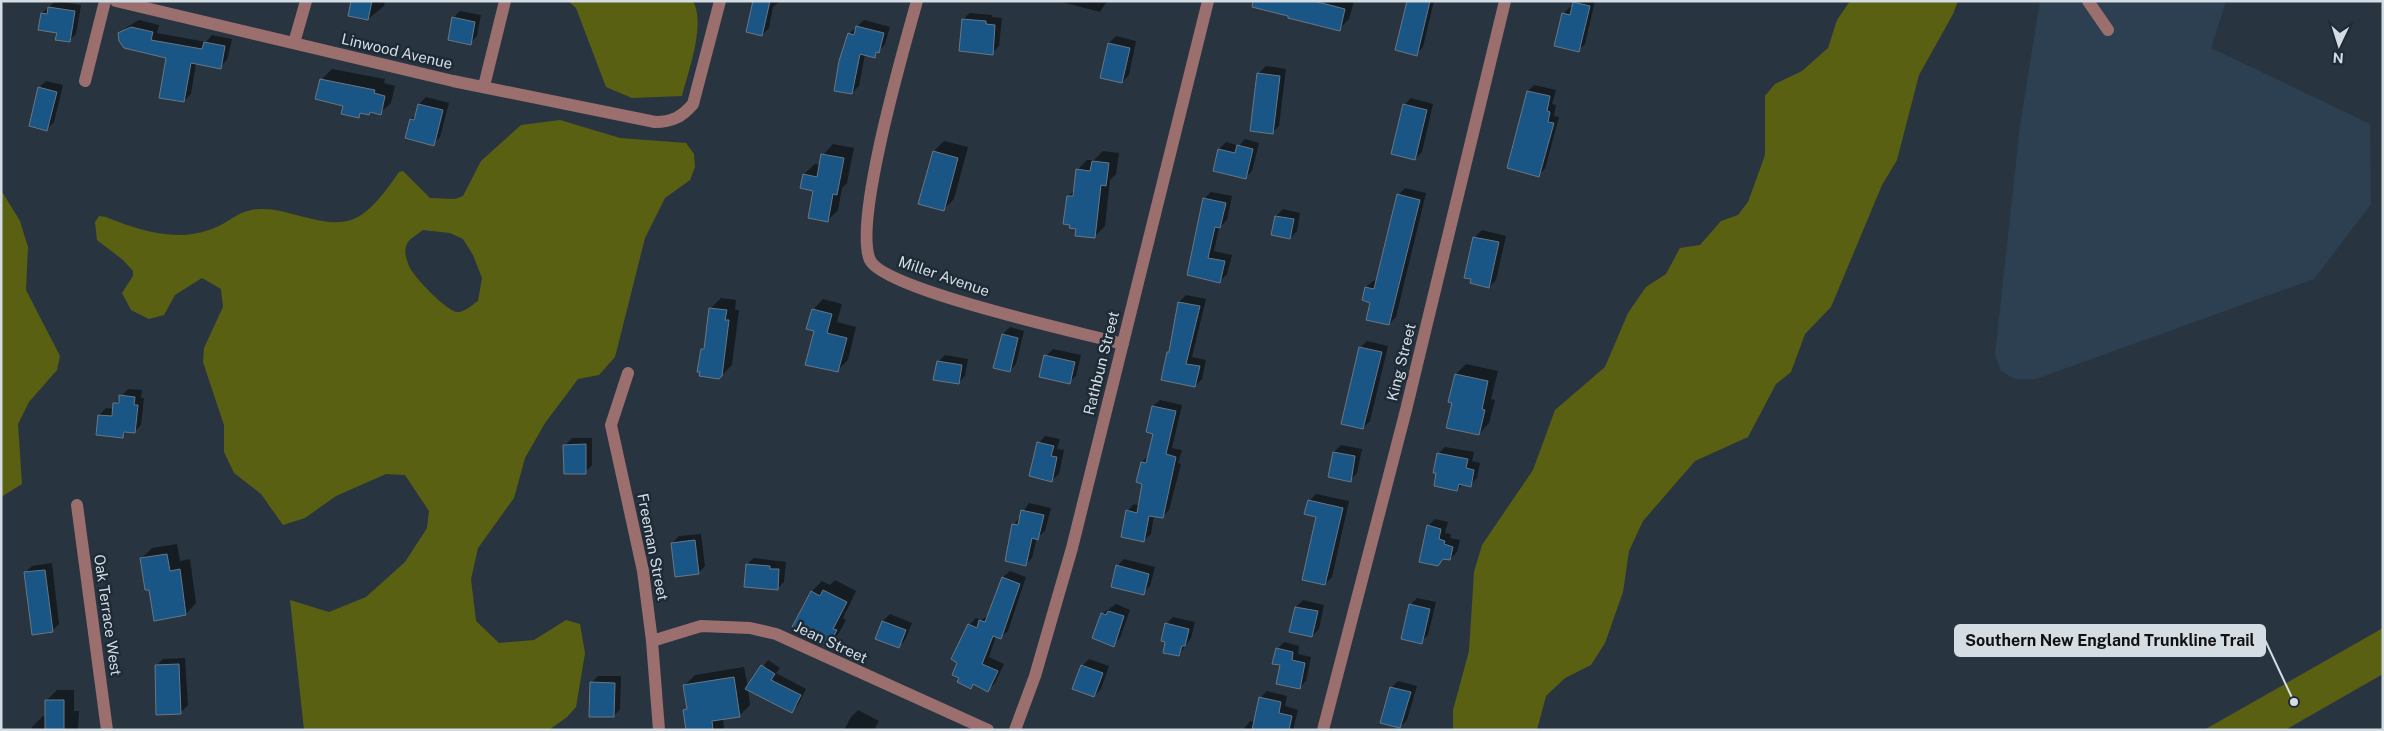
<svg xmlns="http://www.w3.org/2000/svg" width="2384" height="731" viewBox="0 0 2384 731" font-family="'Public Sans',sans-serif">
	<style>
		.built { fill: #2d4051 }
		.green { fill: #5a6011; fill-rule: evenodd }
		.shadow { fill: #0007 }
		.building { fill: #195685; stroke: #687785 }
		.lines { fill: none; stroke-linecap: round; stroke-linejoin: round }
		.minor { stroke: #9b6f6e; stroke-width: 12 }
		.labels { text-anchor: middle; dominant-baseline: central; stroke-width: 5; stroke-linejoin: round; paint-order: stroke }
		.street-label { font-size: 15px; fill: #d4dce4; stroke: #1e2b37 }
		.leader { fill: none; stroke: #d4dce4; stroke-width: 2 }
		.callout-dot { fill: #d4dce4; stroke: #1e2b37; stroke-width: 2 }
		.callout { fill: #d4dce4; stroke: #d4dce4; stroke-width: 2 }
		.callout-label { font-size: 16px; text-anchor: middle; font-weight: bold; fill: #111 }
	</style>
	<rect width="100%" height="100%" fill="#283541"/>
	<path class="built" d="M2040,1H2226L2211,48L2370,124L2371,204L2314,279L2036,379H2015L2001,371L1995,355L2020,126Z"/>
	<path class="green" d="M568,1H693C706,24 688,72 682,96L632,98L606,87L576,8Z
		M1850,1H1958L1953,14L1919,75L1897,160L1882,185L1831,307L1805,334L1791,372L1776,384L1748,437L1695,461L1643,521L1629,551L1623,592L1605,643L1591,665L1565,678L1546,696L1537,730H1453V710L1469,651L1474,572L1482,545L1533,470L1555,410L1605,367L1628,313L1646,287L1666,274L1680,248L1700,245L1721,221L1738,215L1748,202L1765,155V96L1775,84L1802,71L1828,48L1837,20Z
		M560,120L620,138L686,143L694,154L695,167L690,180L665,198L645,238L615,357L599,375L578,379L545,423L525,458L514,498L478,548L471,579L476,621L499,643L534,640L566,620L580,624L585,653L576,707L567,717L549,730H304L290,600L329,612L366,597L405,562L427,528L429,511L405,475L386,474L336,496L305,518L283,525L261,494L234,473L224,452V425L203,362L204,348L223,307L221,289L202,278L175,295L164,315L149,319L131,310L122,293L133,276V271L123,260L97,240L95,222L99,216L106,217C138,230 175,242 209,230C229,224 238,209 261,209C288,208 325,229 351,220C371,213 387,189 399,172L403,171L430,198L455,199L463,196L481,161L521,125ZM423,230L450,233L463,239L473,255L482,278L478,301C472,305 465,312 458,312C448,313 415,278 410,268C407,262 404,253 406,246C409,238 417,235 423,230Z
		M1,190L20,221L28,247L26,290L60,356L57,370L29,402L18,424L22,484L1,497Z
		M2383,628V674L2285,730H2204Z"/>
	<path class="shadow" d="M56,1L81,5L76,34L69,41L42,13Z
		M352,1H385L384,6L368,19Z
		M753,1H780L773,7L769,28L762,35Z
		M1058,1H1107L1100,12Z
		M1254,1H1354L1349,19L1339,29Z
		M1408,1H1434L1423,47L1416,54Z
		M1574,1H1595L1585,44L1578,50L1563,14L1570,7L1573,8Z
		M460,11L481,15L477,36L470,43L453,18Z
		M970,13L992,15V17L1002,18L999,46L992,53L963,19Z
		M139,20L159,25L157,33L206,42L212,35L232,39L227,60L220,67L196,63L191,94L184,101L168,57L120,34L127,27Z
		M864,20L890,27L885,44L881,49L874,56L865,54L859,86L852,93L849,34Z
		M1116,36L1136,41L1129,75L1122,82L1109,43Z
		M1266,66L1286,69L1279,126L1272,133L1259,73Z
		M332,69L385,79L384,83L395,86L391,103L380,113L362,112L358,116L321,80Z
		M46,81L63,85L54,122L47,129L39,88Z
		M1534,85L1556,90L1552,104L1556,105L1554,116L1559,117L1545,169L1538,175L1528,91Z
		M426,97L449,103L440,137L433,144L411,119L417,114L419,104Z
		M1411,98L1433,104L1422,152L1415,159L1404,105Z
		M1245,139L1259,143L1252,171L1245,178L1219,149L1226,142L1239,146Z
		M944,141L968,147L954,199L943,210L934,151Z
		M833,144L854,148L847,183L842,188L838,210L828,220L815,190L804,174L815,164L821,165L823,155Z
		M1103,151L1119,153L1116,174L1110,180L1105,226L1094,237L1078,228L1068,196L1075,190L1077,170L1087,160H1094Z
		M1405,188L1426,193L1396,317L1389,324L1371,302L1366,287L1373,281H1377L1398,195Z
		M1211,192L1232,196L1227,220L1219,228L1214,251L1232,255L1227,274L1220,281L1189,274L1204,199Z
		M1283,209L1300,213L1297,231L1290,238L1276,216Z
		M1482,230L1506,236L1496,280L1489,287L1466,277L1475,237Z
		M1186,295L1206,299L1192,357L1206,360L1202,379L1195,386L1168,352L1171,350L1179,302Z
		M721,298L736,300L735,310H739L732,365L719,378L702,349L705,346L710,309Z
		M823,299L842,304L837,322L856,327L848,360L838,370L815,330L813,310Z
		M1010,327L1024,331L1016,364L1009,371L1003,334Z
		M1367,341L1388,346L1370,421L1363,428L1360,348Z
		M1053,349L1081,355L1076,376L1069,382L1046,356Z
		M945,355L968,359L965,376L958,383L938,362Z
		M1466,364L1498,371L1491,399L1495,400L1489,423L1479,434L1453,402L1456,374Z
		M128,389L142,390L141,398H144L141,425L134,432L128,431L122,437L99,415L106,408L114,409L115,404Z
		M1160,400L1182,405L1172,448L1182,450L1178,463L1181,464L1169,510L1162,517L1154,515L1151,534L1144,540L1127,511L1134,504L1139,506L1144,483L1138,481L1142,462L1149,455L1154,433L1153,406Z
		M1045,436L1060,439L1057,449L1064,450L1059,474L1052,480L1039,443Z
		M572,438H592V465L585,472L565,445Z
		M1341,445L1362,449L1357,473L1350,480L1329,476L1334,452Z
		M1445,447L1474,452L1472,461L1480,463L1477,478L1470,485L1463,484L1457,490L1438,454Z
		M1316,494L1349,501L1332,577L1325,584L1318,516L1309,501Z
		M1029,503L1051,508L1045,531L1037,538L1032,558L1025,565L1014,525Z
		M1435,519L1448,522L1445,533L1451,534L1450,538L1460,540L1457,552L1450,559L1444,558L1437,565L1428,526Z
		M701,534L705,566L698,573L672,543L679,536Z
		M177,544L180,561L190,559L196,603L186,614L150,588L142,558L152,548Z
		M754,558L786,562L784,582L777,589L747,564Z
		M1124,559L1155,567L1150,586L1143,593L1117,566Z
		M52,563L59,624L52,631L25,573L32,566Z
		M1010,571L1026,577L1008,631L1001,637L996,636L989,657L1004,664L995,683L988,690L974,683L970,688L961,678L959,662L969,625L976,618L981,620L989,615L1003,577Z
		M835,580L856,591L843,618L846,620L839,633L829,644L812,591L822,581L830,585Z
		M1417,598L1436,602L1428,635L1421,642L1410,605Z
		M1303,600L1324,605L1319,629L1312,636L1291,631L1296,607Z
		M1116,604L1130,610L1120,638L1113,645L1102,614Z
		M890,614L912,623L905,640L898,647L877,638L883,621Z
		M1173,617L1195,622L1191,638L1179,655L1166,624Z
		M1284,642L1299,646L1298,654L1311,657L1306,681L1299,688L1281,664L1277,649Z
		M185,658L188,705L181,712L157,713L156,666L163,659Z
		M1089,659L1109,666L1101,689L1094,696L1082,666Z
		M768,660L780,668L776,673L806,689L798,705L792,711L748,689L750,705L740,715L723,718L724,730H687L684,710L688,707L685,685L695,675L744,667L748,688Z
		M598,676H621L620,709L614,716L591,683Z
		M1398,681L1417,686L1407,720L1400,727L1391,688Z
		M57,690H74V711H79L78,730H32V727L43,716H47V700Z
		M1267,691L1287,696L1285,706L1298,710L1293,730H1243L1250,721L1255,722L1260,698Z
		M858,710L879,721L874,730H844L851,717Z"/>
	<path class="building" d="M351,1H372L368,20L348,16Z
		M753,1H770L762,36L746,32Z
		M1253,1H1314L1345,9L1340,31L1288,18V16L1252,7Z
		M1407,1H1430L1417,56L1395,50Z
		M1573,2L1590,6L1579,52L1554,46L1562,13L1570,15Z
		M48,7L75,11L70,42L55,40L57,33L38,30L41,13L47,14Z
		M452,17L475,22L471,45L448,40Z
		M962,19L986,21V24L995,25L993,55L959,51Z
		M856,26L884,33L879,53L876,52L875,58L860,54L852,94L834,91L839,61L848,33L854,35Z
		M131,27L153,32L151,40L202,49L204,42L225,46L221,69L191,63L184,102L159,98L166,58L124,48L119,41L118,33Z
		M1108,43L1130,48L1122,83L1100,78Z
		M1257,73L1280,76L1273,134L1250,131Z
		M320,79L375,90L374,93L385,96L381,115L370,112L369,115L360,113L359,118L341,114L343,106L315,99Z
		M38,87L57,92L47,131L29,126Z
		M1527,91L1550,96L1547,111L1550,112L1548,122L1554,123L1539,177L1507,168Z
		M418,104L443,110L434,146L405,138L410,119L414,120Z
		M1403,104L1427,110L1415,160L1391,154Z
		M1237,145L1253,149L1246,179L1213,171L1218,149L1235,153Z
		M933,151L958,158L944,211L918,204Z
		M821,154L844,158L837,195L833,194L828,222L808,218L813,191L800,188L803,174L817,177Z
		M1092,161L1109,163L1106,186L1101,185L1095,238L1075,236L1076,229L1069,228L1070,225L1063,224L1067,196H1073L1076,169L1090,171Z
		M1397,194L1420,200L1389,325L1366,320L1370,303L1362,300L1365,287L1374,289Z
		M1203,198L1226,203L1220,228L1215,227L1208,258L1225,261L1220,283L1187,275Z
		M1275,216L1294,219L1290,239L1271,235Z
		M1473,237L1499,242L1489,288L1470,283L1471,279L1464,278Z
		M1178,302L1200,306L1186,364L1200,366L1195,387L1161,380L1167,352H1169Z
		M709,308L727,310L725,320H729L722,376L719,379L699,376L700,372H697L701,349H704Z
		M812,309L832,314L827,333L847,338L838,372L805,365L814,331L806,329Z
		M1002,334L1018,338L1010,372L993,368Z
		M1359,347L1382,352L1363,429L1341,424Z
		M1044,355L1075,362L1070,384L1039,377Z
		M937,361L962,365L959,384L933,380Z
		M1455,374L1488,381L1482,409L1485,410L1479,435L1446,428L1452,403L1448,402Z
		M119,395L135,397L134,405H138L135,433L124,432L123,438L96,435L98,415L112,416L113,403H119Z
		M1152,406L1176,411L1166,454L1176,457L1163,518L1149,516L1144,542L1121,537L1126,510L1137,513L1142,484L1136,482L1141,462L1146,463L1153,434L1146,432Z
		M1037,442L1054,446L1051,456L1057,457L1052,482L1029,476Z
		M586,444V474H564L563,445Z
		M1333,452L1355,456L1351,482L1328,477Z
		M1437,453L1468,459L1466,468L1474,470L1471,487L1459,484L1457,491L1434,486L1436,473H1433Z
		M1308,500L1343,508L1325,585L1302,580L1316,517L1304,514Z
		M1021,510L1044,515L1038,540L1032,538L1026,566L1005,561L1012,524L1018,525Z
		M1427,525L1441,529L1439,539L1445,541L1444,544L1453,547L1450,560L1443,559L1438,566L1419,562Z
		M695,540L699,574L675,577L671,543Z
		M167,554L170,571L180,569L186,615L154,621L149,590H145L140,558Z
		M746,564L770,566V569H779L778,590L744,587Z
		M1116,565L1149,574L1144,595L1111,587Z
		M45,570L53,632L32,635L24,572Z
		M1002,577L1020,584L1001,639L993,636L982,664L998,671L988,692L973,684L971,689L957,682L959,678L952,675L957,663L951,659L968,624L977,628L979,620L985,622Z
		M823,590L847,602L833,629L837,630L829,645L792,627L811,591L820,596Z
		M1409,604L1430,609L1422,644L1401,639Z
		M1295,607L1318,611L1312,637L1289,632Z
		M1108,611L1124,616L1114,647L1092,638L1101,613L1106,615Z
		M882,621L906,630L899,648L875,639Z
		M1165,623L1189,629L1185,646H1182L1179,656L1163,653L1165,642L1161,641Z
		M1276,648L1293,652L1292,660L1305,663L1300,689L1276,684L1280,665L1272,664Z
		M179,664L181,714L156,715L155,665Z
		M761,665L775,674L771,680L801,695L792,713L745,689Z
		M1081,665L1103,673L1094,697L1072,689Z
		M734,677L740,717L712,721L713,730H686L683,710L687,709L683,685Z
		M590,682L615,683L614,717H589Z
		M1390,687L1411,692L1400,728L1380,723Z
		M1259,697L1281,702L1279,713L1292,716L1289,730H1252Z
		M45,700H64V730H45Z"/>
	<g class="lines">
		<path class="minor" d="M116,1L453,81L655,122C672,122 682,117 693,104L720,1
			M917,1C904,48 853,222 870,260C884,290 1083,333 1123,344
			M2088,1L2108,30
			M294,43L306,1
			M85,81L105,1
			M484,86L505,1
			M628,373L611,425L643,571L652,641L659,730
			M77,505L107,730
			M652,641L701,626L750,628L776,634L988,730
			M1015,730L1035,676L1072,548L1208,1
			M1323,730L1406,410L1505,1"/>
	</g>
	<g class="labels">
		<g class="street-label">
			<text transform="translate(397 51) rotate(13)">Linwood Avenue</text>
			<text transform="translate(944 276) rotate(19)">Miller Avenue</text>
			<text transform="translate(1401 362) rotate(-76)">King Street</text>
			<text transform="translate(1101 363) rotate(-76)">Rathbun Street</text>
			<text transform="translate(653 547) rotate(79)">Freeman Street</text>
			<text transform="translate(108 615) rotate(82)">Oak Terrace West</text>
			<text transform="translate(831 642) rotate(25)">Jean Street</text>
		</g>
	</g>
	<path class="leader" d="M2294 702L2265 640"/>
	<circle class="callout-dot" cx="2294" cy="702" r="5"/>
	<rect class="callout" x="1955" y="625" width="310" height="31" rx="5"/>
	<g class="callout-label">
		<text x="2110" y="646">Southern New England Trunkline Trail</text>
	</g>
	<rect width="2384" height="731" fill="none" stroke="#d4dce4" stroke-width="5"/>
	<g transform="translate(2339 45) rotate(184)" stroke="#1e2b37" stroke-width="4" paint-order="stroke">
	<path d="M0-4L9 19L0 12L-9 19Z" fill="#d4dce4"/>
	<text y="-8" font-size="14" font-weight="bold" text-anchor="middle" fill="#d4dce4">N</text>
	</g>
</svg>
